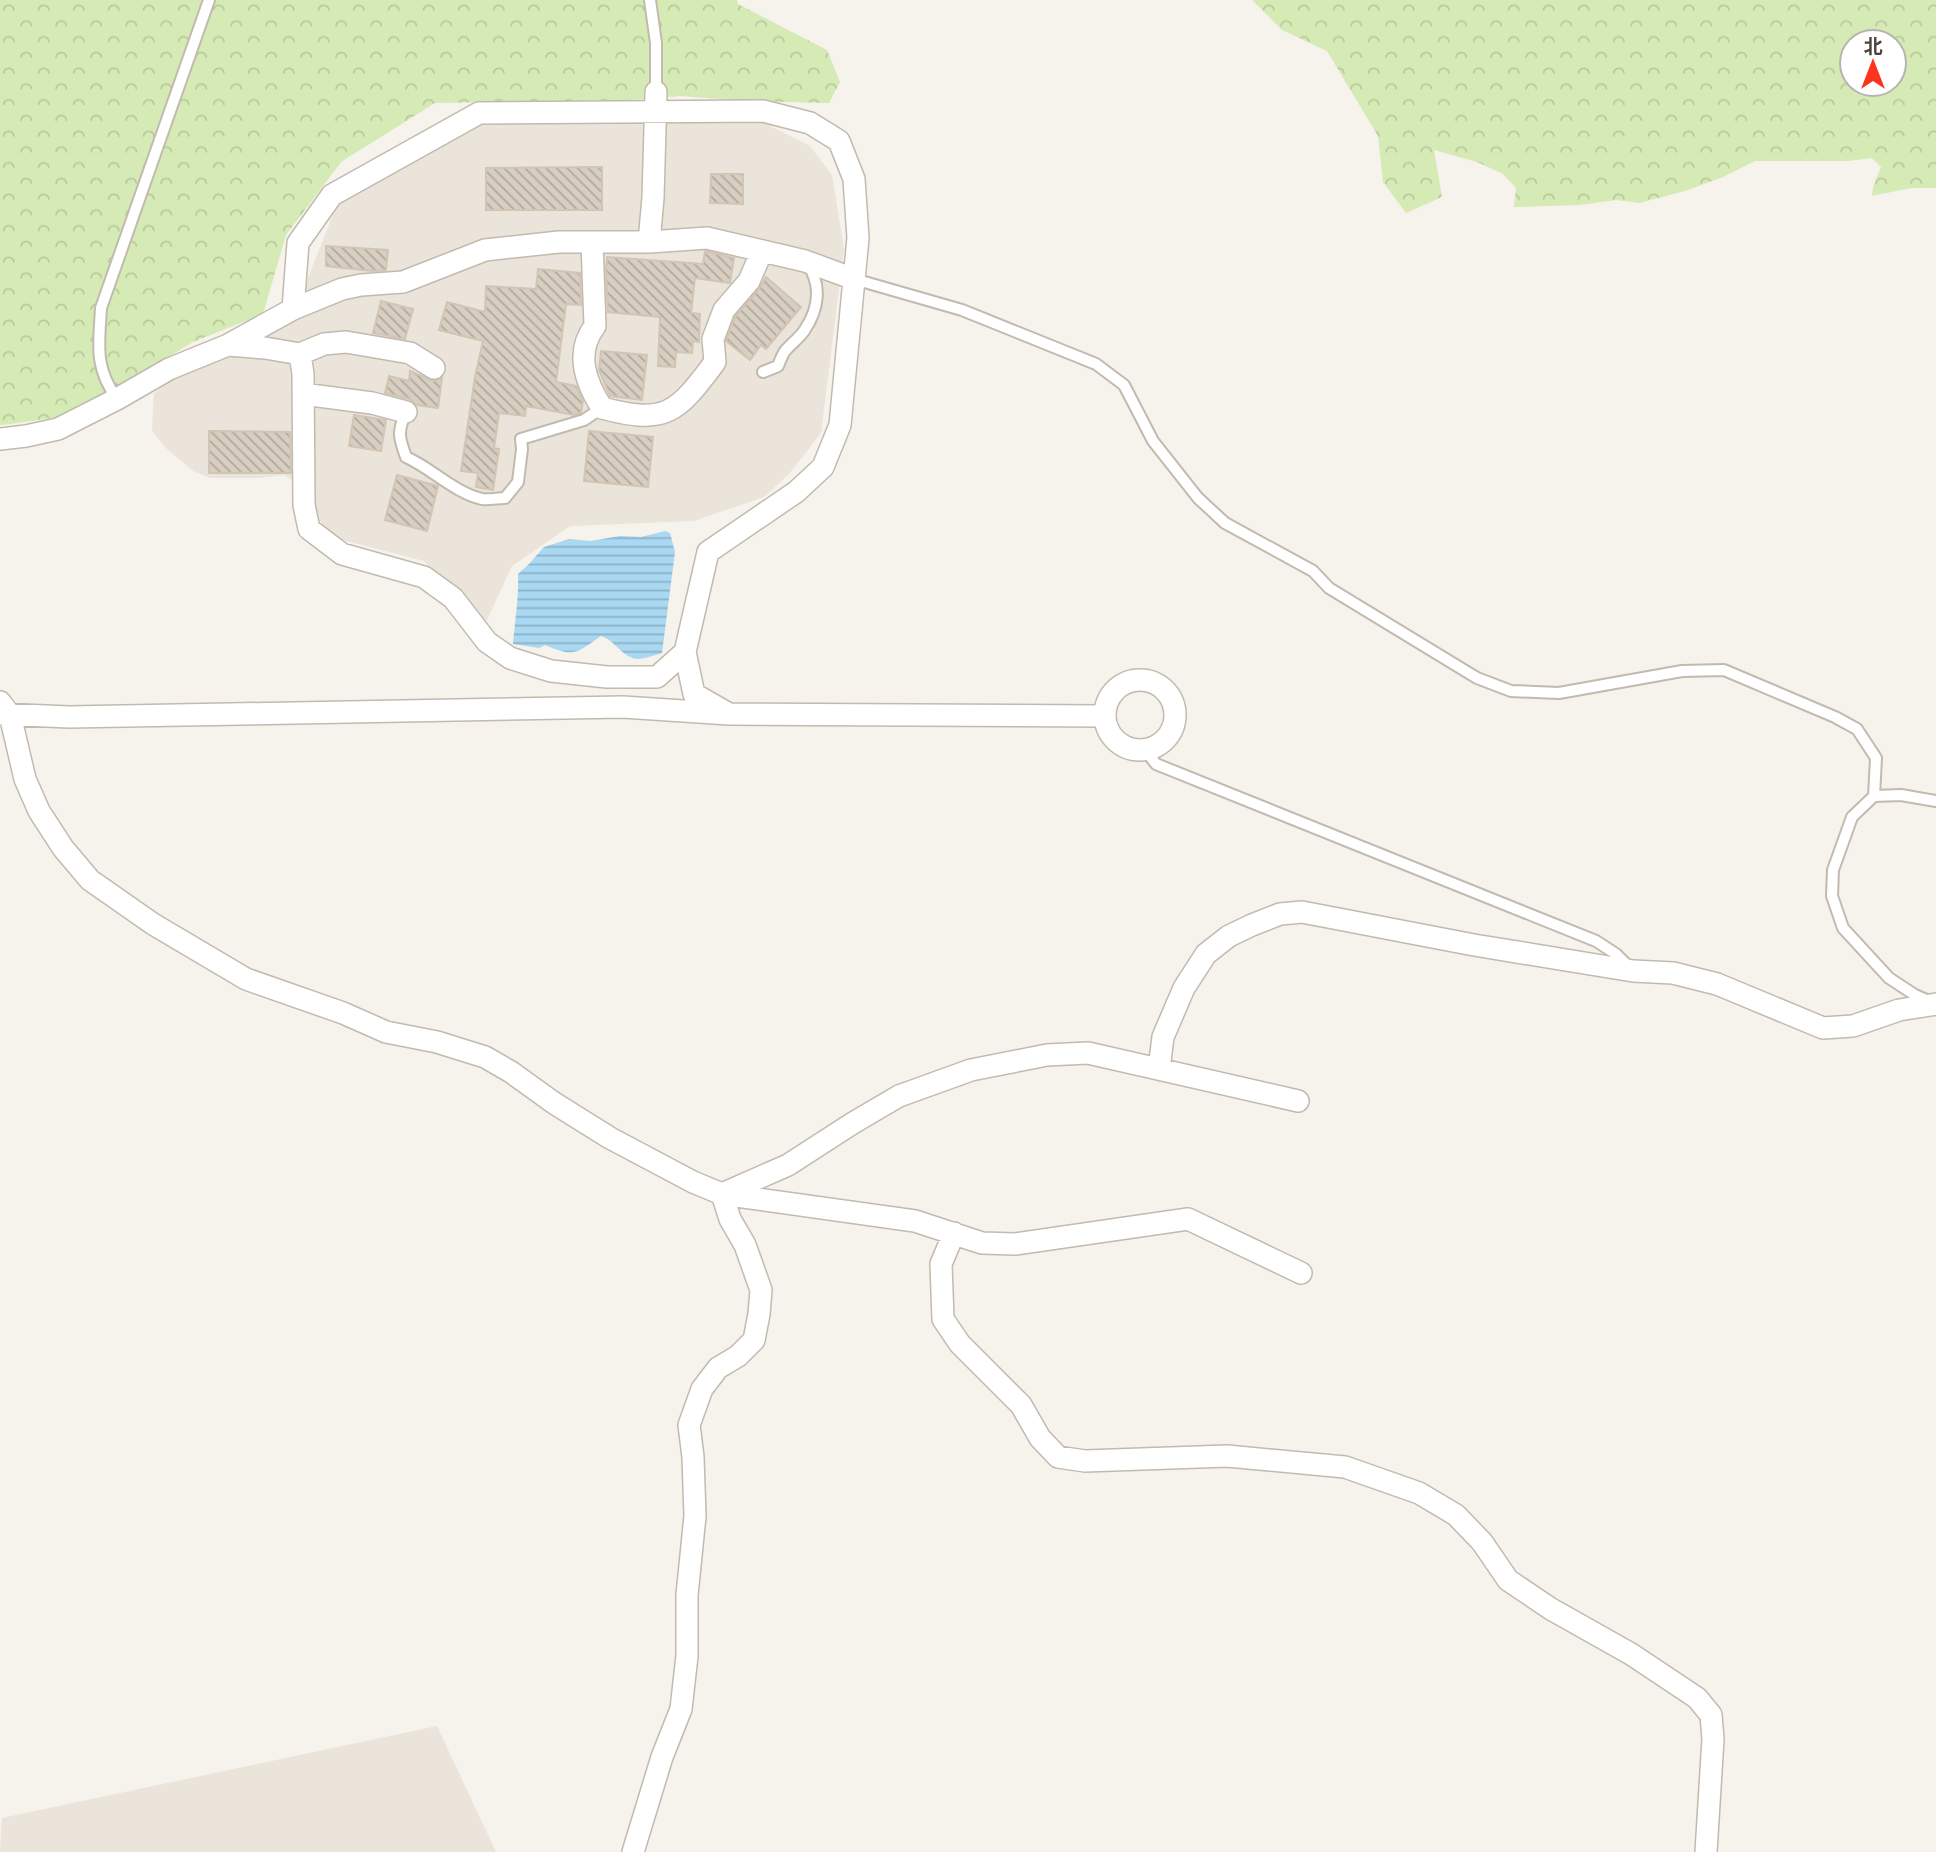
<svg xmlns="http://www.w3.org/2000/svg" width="1936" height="1852" viewBox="0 0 1936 1852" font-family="Lato,'Noto Sans SC',sans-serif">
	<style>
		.residential { fill: #eae4da }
		.forest { fill: url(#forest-crowns); fill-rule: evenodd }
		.water { fill: url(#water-rules) }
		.building { fill: url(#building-back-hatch); stroke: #d3c5b4; stroke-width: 2 }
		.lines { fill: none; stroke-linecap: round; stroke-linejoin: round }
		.service-casing { stroke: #c2baae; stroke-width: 14 }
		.minor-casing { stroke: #c2baae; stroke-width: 24 }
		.service { stroke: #fff; stroke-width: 10 }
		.minor { stroke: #fff; stroke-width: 21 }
	</style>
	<defs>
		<pattern id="forest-crowns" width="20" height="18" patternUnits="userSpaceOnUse" patternTransform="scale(1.75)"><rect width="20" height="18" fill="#d5eab5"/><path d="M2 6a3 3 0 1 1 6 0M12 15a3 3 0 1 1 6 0" fill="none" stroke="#b8ca9c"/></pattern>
		<pattern id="water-rules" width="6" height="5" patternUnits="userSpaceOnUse" patternTransform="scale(1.75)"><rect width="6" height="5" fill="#a9d8f2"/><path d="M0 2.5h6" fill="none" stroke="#8cb1c5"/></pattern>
		<pattern id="building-back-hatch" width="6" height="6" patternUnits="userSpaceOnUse" patternTransform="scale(1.75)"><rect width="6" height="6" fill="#d8cec1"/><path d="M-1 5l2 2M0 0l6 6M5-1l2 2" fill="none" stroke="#b1a99e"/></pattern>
	</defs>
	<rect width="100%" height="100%" fill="#f6f2ec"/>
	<path class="residential" d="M628,115L760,121L810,146L832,175L844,249L821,433L789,474L764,497L694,521L570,526L512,566L485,624L424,561L331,537L311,507L304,487L284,475L260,478H210L193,471L166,448L152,431L154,393L197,362L292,319L336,207L390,165L453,127Z
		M437,1726L496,1852H0L2,1818Z"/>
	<path class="forest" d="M0,0H737L738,4L827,50L840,82L829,103L745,101L681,96L628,100L435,103L341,162L286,235L263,314L193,342L115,389L60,417L3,425H0Z
		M1252,0H1936V188H1911L1872,196L1873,187L1881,167L1872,158L1848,161H1755L1723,177L1685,191L1639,203L1616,200L1580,205L1514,207L1516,188L1503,174L1477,162L1434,150L1442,197L1406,213L1383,182L1378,136L1327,51L1282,30ZM1894,42V84H1852V42Z"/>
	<path class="water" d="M665,531L670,533L675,552L662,653C655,655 646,658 639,659C623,659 615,640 601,636C576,653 575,658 545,645L539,648L513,644C515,620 519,597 518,574L529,564L544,547L569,539L590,541L620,536L641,537Z"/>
	<path class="building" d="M602,167V210H486V168Z
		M711,174H743V204L710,203Z
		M326,246L388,250L386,270L373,271L326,266Z
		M705,251L734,258L730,283L695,278L691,313L700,314L699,342L693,341L692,353L676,352L675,367L658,366L660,317L608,312L606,270L607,257L703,264Z
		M538,269L580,273L581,305L566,304L556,382L576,386L583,401L581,413L574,415L526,406L525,416L499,413L494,448L499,449L493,490L476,487L478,473L461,471L475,377L483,341L439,330L447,302L485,312L486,286L536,289Z
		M766,277L801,307L766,349L761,345L750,360L726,341L735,317L759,289Z
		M381,301L413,309L405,339L373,333Z
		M601,351L647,355L642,400L610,396L599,370Z
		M410,371L433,381L442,378L438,408L417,405L409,399L385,393L389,376L409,381Z
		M354,415L386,420L381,451L349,446Z
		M209,431L290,432L291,473H209Z
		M589,431L653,437L648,487L584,481Z
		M397,475L438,486L427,531L385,520Z"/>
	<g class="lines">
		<defs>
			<path id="service" d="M650,0L656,43V92
				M854,279L962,310L1096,364L1124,385L1153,441L1198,498L1225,523L1313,571L1329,588L1477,678L1511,691L1559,693L1682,671L1724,670L1835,717L1857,729L1876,758L1874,796
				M763,372L778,366C780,361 782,355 785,351C791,344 799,338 804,331C819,309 822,285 807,263
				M117,399C94,367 99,345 101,308L209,0
				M406,412C397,432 399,438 406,457C431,468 455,493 482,499C489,500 498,498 505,498L518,482L522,449L521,439L584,420L602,408
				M1145,750L1156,764L1596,941L1616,954L1630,968
				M1931,1002L1915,995L1889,978L1843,928L1832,896L1833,870L1852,817L1874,796L1901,795L1936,801"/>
			<path id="minor" d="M592,242L595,326C574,353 586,383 602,408C666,425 677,413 715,362L713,339L724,310L749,281L762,251
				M649,242L653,198L656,92
				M293,309L298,243L332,195L479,113L763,111L810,123L839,141L854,179L858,238L840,425L823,467L796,492L708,552L685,652L694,694L729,714
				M228,345L265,348L300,354L303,374L304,505L309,529L342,554L424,577L453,598L487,642L510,658L551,671L607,677H657L685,652
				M300,354L324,344L346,342L410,353L434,368
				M303,394L372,403L406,412
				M0,439L26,436L58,429L117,399L169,369L228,345L293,309L342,289L361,285L403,282L485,250L559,242H649L707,238L805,261L854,279
				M1105 715a35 35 0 1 1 70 0a35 35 0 1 1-70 0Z
				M0,702L10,715L25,779L39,811L63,848L90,880L153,924L246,979L343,1013L386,1032L437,1042L485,1057L511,1072L554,1103L610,1138L693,1182L722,1194L915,1221L982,1243L1015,1244L1188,1219L1301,1273
				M0,714L69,717L623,707L729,714L1104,716
				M1159,1069L1163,1037L1184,988L1206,954L1229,936L1252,925L1280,914L1302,912L1474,945L1633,971L1673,973L1717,984L1823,1028L1853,1026L1899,1010L1936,1004
				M954,1233L941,1264L943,1319L960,1344L1021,1405L1040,1438L1058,1457L1085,1461L1227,1456L1345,1467L1419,1493L1456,1515L1482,1542L1508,1580L1551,1609L1631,1654L1697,1698L1711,1715L1713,1739L1706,1852
				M633,1852L662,1757L681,1709L687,1656V1595L695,1516L693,1457L689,1425L702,1389L718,1368L738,1356L754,1340L759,1314L761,1290L745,1245L730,1219L722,1194L788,1165L853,1123L899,1096L971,1070L1047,1055L1088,1053L1298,1101"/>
		</defs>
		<use href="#service" class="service-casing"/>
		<use href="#minor" class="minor-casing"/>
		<use href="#service" class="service"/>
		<use href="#minor" class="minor"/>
	</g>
	<g transform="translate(1873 63)"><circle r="33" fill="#ffffff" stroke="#b7b4b0" stroke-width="2"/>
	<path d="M0-5L12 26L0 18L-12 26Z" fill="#fb341e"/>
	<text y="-10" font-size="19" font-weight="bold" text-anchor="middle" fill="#4b4339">北</text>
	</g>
</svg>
